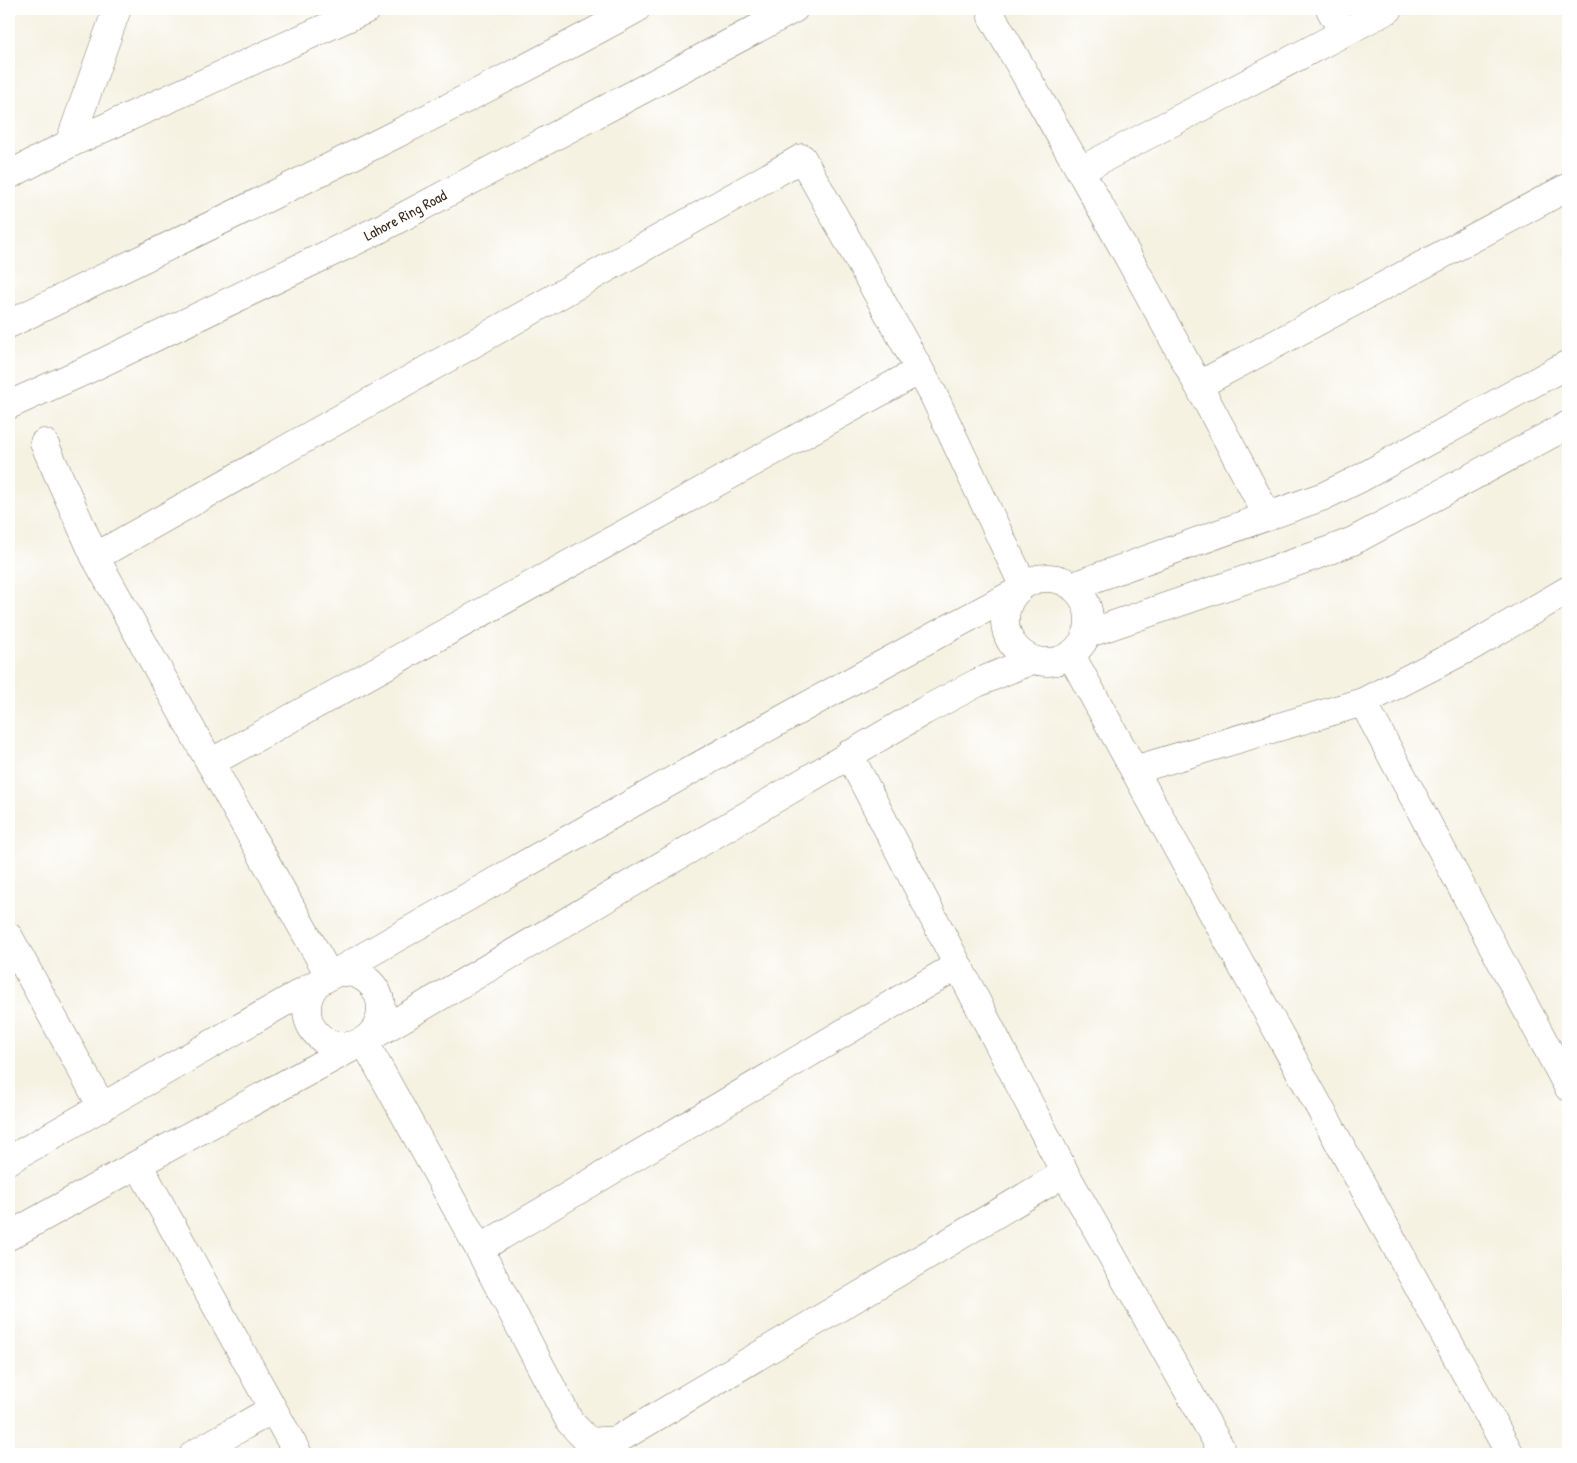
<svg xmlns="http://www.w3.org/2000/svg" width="1577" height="1463" viewBox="0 0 1577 1463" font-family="'Patrick Hand',sans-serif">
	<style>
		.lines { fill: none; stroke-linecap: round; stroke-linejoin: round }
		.minor-casing { stroke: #7c7063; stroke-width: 29 }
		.motorway-casing { stroke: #7c7063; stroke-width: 29 }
		.minor { stroke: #fff; stroke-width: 28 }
		.motorway { stroke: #fff; stroke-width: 28 }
		.labels { text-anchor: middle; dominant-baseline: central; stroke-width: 4.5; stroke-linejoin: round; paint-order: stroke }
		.street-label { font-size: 15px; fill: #3b2a1e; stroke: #fff }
	</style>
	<rect width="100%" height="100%" fill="#fff"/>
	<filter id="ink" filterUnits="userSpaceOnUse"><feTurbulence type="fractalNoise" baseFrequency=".02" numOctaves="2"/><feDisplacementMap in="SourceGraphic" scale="10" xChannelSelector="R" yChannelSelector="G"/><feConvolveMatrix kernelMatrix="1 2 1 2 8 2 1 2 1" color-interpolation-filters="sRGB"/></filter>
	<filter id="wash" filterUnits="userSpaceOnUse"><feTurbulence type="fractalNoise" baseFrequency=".0096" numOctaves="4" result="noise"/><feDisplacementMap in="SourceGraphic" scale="20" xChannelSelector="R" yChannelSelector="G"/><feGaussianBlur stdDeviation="1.12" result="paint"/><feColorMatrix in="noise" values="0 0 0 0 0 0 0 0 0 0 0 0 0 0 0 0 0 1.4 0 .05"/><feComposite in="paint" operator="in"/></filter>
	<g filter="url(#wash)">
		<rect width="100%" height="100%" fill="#f5f2e2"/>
	</g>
	<g filter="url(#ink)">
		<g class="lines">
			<defs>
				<path id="minor" d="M1330,9L1343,33L1389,9
					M992,17C1088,182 1180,348 1268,517
					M69,144L367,9
					M1081,170L1343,33
					M9,175L69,144L117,9
					M1199,385L1568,187
					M44,443L95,557L329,975
					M95,557L802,158L933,394L1023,585
					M1005 620a42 42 0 1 1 84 0a42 42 0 1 1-84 0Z
					M1073,586L1324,496L1357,480L1568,364
					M1087,634L1317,555L1353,541L1568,425
					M1071,655L1510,1454
					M1363,702L1568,1087
					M849,754L1065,1173L1220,1447
					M210,763L920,370
					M1134,770L1363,702L1474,645L1568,590
					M9,937L102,1107
					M307 1009a37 37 0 1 1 74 0a37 37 0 1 1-74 0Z
					M364,1041L479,1249L570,1422L589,1442L617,1440L1065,1173
					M9,1160C343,970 674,774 1013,594
					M138,1164L273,1409
					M9,1236L138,1164L364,1041L924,711L977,683L1032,660
					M479,1249L958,965
					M194,1454L273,1409L298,1454"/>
				<path id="motorway" d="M9,324C219,221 431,121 636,9
					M9,405L89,369L376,231L794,9"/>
			</defs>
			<use href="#minor" class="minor-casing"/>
			<use href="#motorway" class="motorway-casing"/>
			<use href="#minor" class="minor"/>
			<use href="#motorway" class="motorway"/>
		</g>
	</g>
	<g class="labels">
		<g class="street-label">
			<text transform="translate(405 215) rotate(-28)">Lahore Ring Road</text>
		</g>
	</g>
	<rect width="1577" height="1463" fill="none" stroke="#fff" stroke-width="30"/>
</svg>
